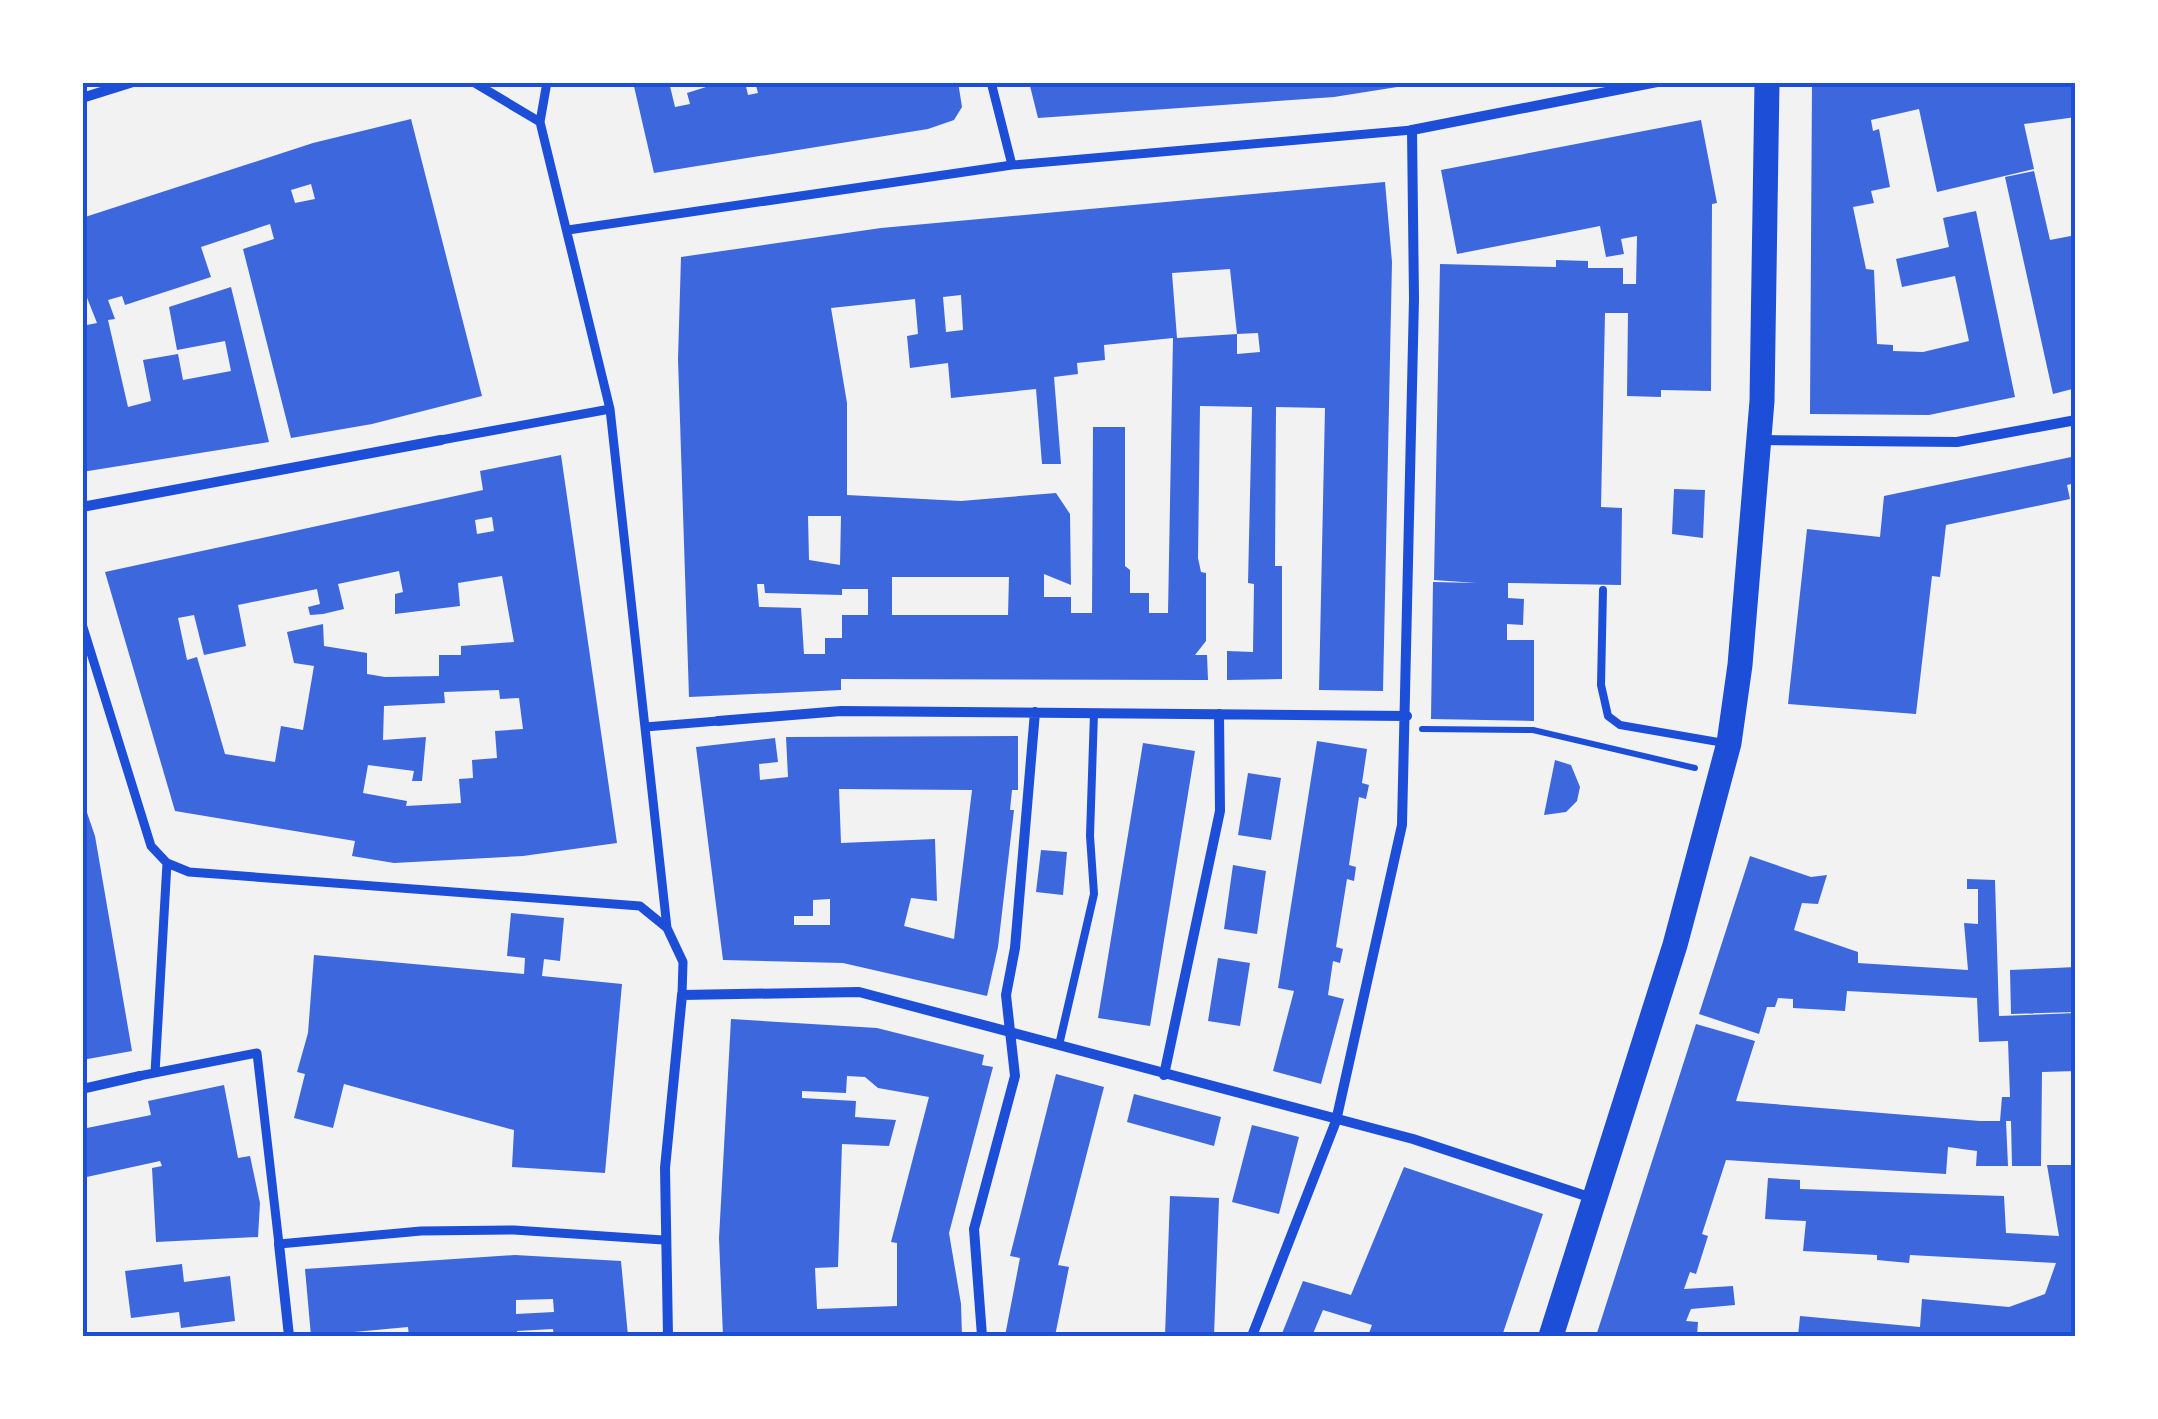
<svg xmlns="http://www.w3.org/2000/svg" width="2158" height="1419" viewBox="0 0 2158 1419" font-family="'IBM Plex Sans',sans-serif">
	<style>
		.building { fill: #3d67dc; fill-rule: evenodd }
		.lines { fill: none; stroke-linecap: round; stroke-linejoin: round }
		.path { stroke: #1d4ed8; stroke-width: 6 }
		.service { stroke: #1d4ed8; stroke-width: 8 }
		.pedestrian { stroke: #1d4ed8; stroke-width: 9 }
		.minor { stroke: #1d4ed8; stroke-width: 10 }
		.primary { stroke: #1d4ed8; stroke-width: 25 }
		.neatline { fill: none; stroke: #1d4ed8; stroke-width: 4 }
	</style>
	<rect width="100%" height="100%" fill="#f2f2f2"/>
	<path class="building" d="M633,82H669L675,107L690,104L687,93L722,82H745L748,95L758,93L755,82H958L962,107L954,120L928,129L654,173Z
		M1029,82H1415L1416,84L1334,97L1038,118Z
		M1812,82H2073L2076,117L2024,124L2034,169L1937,192L1919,109L1871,120L1873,131L1879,129L1890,187L1871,191L1874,203L1853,207L1866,269L1874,270L1877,344L1893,345V351L1923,352L1969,341L1955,276L1902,287L1896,259L1949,247L1943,218L1976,211L2015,397L1929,415L1810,414Z
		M411,119L482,396L372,424L291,438L243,249L274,239L270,224L201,247L211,277L125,305L122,296L108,300L115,319L108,320L128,407L151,401L143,360L178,354L183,380L231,371L225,341L177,350L169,307L231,287L269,442L82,472V326L97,323L82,285V218L313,143ZM311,184L315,199L295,203L291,190Z
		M1701,120L1717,203L1712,204L1711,391L1661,390V397L1627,396L1628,313H1605L1601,507L1622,508L1621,585L1508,583V598L1524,599L1523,625L1507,624V640H1534V721L1431,719L1433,582L1477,583L1434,580L1440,264L1556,267V260L1588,261V268H1623V284H1636L1637,236L1621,239L1624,254L1606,257L1600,226L1457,254L1441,170Z
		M2034,171L2050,240L2076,235V388L2053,394L2005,177Z
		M1385,182L1392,262L1383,691L1319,690L1325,408L1276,407L1275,566H1282V679L1227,680V651L1253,652L1254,584L1248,583L1252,407L1200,406L1198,558L1201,572L1206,573V641L1195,655H1207L1208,680L841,679V690L689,697L678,359L681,257L881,228ZM1230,269L1237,334L1258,333L1260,352L1237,354V334L1177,338L1172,273ZM961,295L963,330L946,332L943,297ZM915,299L918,334L907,336L910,368L948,363L951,398L1036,389L1042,464H1061L1054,377L1078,374L1077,363L1105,360L1104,345L1173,338L1168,613H1149V593H1130V570L1125,566V427H1093L1092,613H1071V597H1044V574L1071,585L1070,514L1056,493L961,501L847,495V403L831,308ZM808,516H841L840,565L809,560ZM892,577H1009L1008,615H892ZM757,584H764L765,593L842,595V589H868V615H842V638H825V654H804L801,608L759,607Z
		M561,455L617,843L523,856L394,863L352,856L355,841L175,811L105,572L483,490L480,471ZM492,517L494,531L477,534L475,520ZM399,571L403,592L395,594V614L460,606L458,583L502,576L514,642L461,646V655H439V676L385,677L367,674V653L324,646L323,624L287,632L294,663L314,666L303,730L281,726L275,762L225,754L197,657L187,660L178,618L194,615L204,655L246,646L238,605L317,589L320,604L308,607L310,615L323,614L344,609L338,584ZM499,690L500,699L519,698L523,729L495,731L497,758L472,760L473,778L459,779L461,803L406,806L407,801L363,793L368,765L414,771L412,781H422L426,737L383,740L384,706L445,703L444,692Z
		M2076,456V483L2067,485L2070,499L1946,525L1940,577L1932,576L1916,714L1788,704L1807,529L1880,537L1884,496Z
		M1674,489L1705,490L1703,538L1672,534Z
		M1018,736V790H1012L1010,810H1014L998,947L987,996L843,963L723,960L696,747L775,738L778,762L759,764L760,780L788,777L786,737ZM839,789L972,790L954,939L904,926L911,898L937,901L935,839L841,843ZM830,899V925H794V916H813V900Z
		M1317,741L1367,749L1362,783L1369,785L1366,799L1359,797L1349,865L1356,867L1354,881L1347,879L1336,947L1343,949L1340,963L1333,961L1328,995L1344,999L1321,1084L1273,1071L1294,991L1278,988Z
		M1143,743L1195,751L1150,1026L1098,1018Z
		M1555,760L1571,765L1580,787L1577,801L1566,812L1544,815Z
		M1248,773L1281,778L1271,840L1238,835Z
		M82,798L95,836L132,1051L82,1060Z
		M1041,850L1067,852L1063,895L1036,892Z
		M1750,856L1811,877L1827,875L1818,904L1802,903L1794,930L1858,952V963L1968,970L1964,923L1978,924V889H1967V879L1995,880L1999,1016L2076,1013V1071L2042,1072L2041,1166H2012L2011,1121H2006L2008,1166H1976L1977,1151L1948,1147L1946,1174L1726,1160L1702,1234L1708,1236L1696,1274L1690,1272L1684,1289L1733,1286L1735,1305L1691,1309L1686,1321L1698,1322L1697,1336H1596L1696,1024L1755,1041L1736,1101L1980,1121H2000L2002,1097H2010L2008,1041L1979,1042L1977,998L1847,991L1845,1011L1793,1008V999L1778,998L1775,1007H1767L1759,1034L1699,1014Z
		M1233,865L1266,871L1257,934L1224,929Z
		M511,913L564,918L560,961L544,959L542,976L622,984L605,1173L512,1167L514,1130L344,1084L333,1128L294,1118L305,1074L297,1072L308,1033L314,955L524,974L525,958L507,956Z
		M1218,958L1250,963L1240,1026L1208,1021Z
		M2076,967V1012L2011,1014L2010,970Z
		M731,1019L877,1028L984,1055L982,1065L993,1067L949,1233L961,1304L962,1336H723L719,1238ZM847,1076L865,1077L878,1088L929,1097L891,1242L897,1243V1306L817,1309L815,1268L838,1267L842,1144L889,1146L896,1120L855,1117L856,1101L802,1098V1091L846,1093Z
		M1056,1074L1104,1087L1058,1265L1069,1267L1055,1336H1005L1020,1258L1010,1256Z
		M224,1085L238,1158L250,1156L260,1203L258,1237L156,1242L152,1168L162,1166L160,1161L82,1178V1129L151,1115L148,1101Z
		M1134,1094L1221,1117L1214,1146L1127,1122Z
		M1252,1125L1299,1137L1279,1214L1232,1202Z
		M2047,1165H2076V1336H1798L1800,1316L1920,1327L1922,1299L2009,1307L2045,1294L2056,1263L1910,1255L1909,1263L1877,1260V1255L1803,1251L1806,1221L1765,1219L1768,1178L1800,1180V1189L2004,1196L2006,1233L2059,1236Z
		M1404,1167L1543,1214L1502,1336H1368L1372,1325L1323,1310L1312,1336H1281L1303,1281L1351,1295Z
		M1170,1196L1219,1198L1214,1336H1165Z
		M515,1255L621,1261L628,1336H554L553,1329L517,1331V1336H409L408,1327L311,1336L305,1269ZM553,1299L554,1312L516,1314V1300Z
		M182,1264L184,1282L230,1276L235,1321L181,1328L179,1312L131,1318L125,1271Z"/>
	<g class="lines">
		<path class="path" d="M1422,729L1533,730L1695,768"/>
		<path class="service" d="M1603,590L1601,685L1608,716L1620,725L1724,743
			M1059,1045L1094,894L1090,836L1094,713"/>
		<path class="pedestrian" d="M473,82L540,122
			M547,82L540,122L610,409L667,928L683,962L682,995
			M991,82L1012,165
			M568,230L1012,165L1412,130
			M441,440L610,409
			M82,624L151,846L167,863L189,872L640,906L667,928
			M645,727L718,721
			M155,1073L167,863
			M139,1076L257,1053L279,1244L421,1231L514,1230L663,1240"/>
		<path class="minor" d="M82,98L133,82
			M1759,440L1957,442L2076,420
			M82,507L441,440
			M718,721L841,711L1407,716
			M1164,1075L1220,811L1219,714
			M82,1089L139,1076
			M279,1244L289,1336
			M668,1336L665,1168L682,995L859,992L1413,1139L1592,1198
			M982,1336L974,1229L1015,1076L1006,995L1015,948L1035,712
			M1252,1336L1336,1121L1402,825L1414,299L1412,130L1657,82"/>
		<path class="primary" d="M1551,1336L1675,945L1729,743L1740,665L1762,401L1767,82"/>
	</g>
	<rect width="2158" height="1419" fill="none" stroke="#ffffff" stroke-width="170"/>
	<rect x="85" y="85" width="1988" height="1249" class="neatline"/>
</svg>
